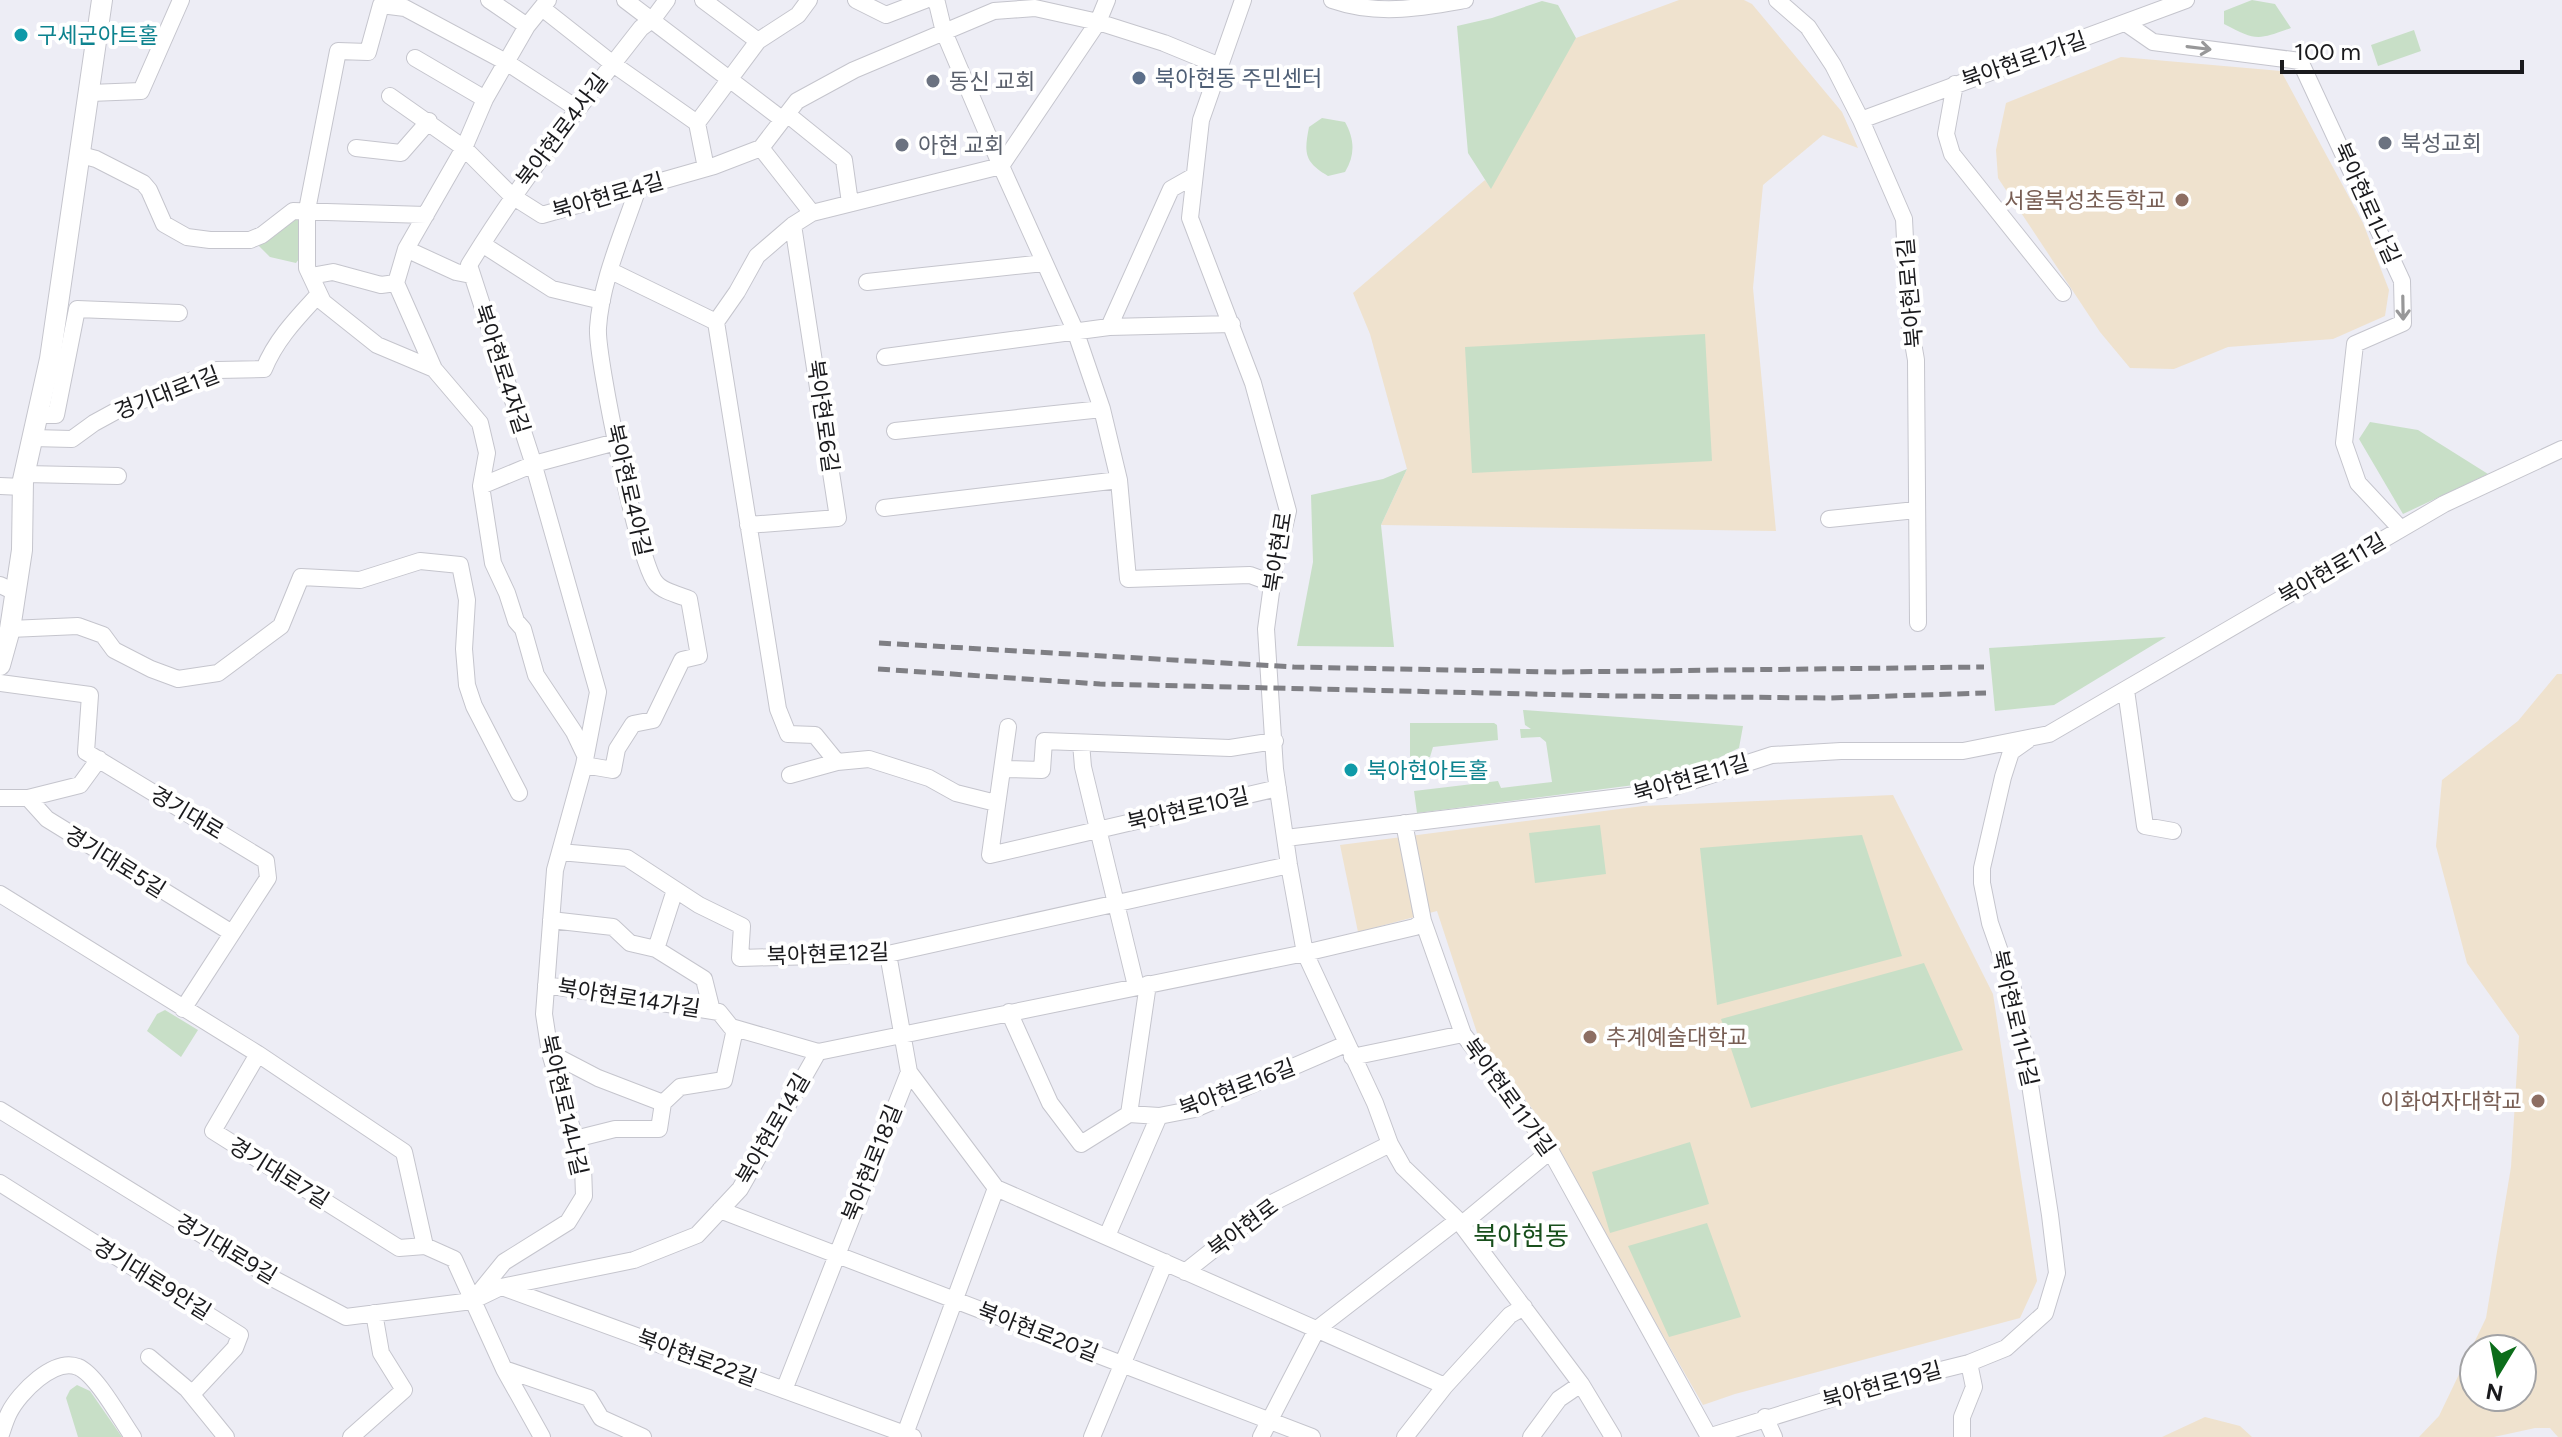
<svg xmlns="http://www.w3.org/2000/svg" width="2562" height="1437" viewBox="0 0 2562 1437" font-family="Figtree,'Noto Sans KR',sans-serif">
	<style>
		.education { fill: #efe2ce; fill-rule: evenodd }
		.green { fill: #c8dfc7 }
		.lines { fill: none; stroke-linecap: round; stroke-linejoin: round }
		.minor-casing { stroke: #c5c5cd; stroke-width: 18 }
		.major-casing { stroke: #c5c5cd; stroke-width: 22 }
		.minor { stroke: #fff; stroke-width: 16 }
		.major { stroke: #fff; stroke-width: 20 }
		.rail { stroke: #7f7f84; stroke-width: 5; stroke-dasharray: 12 6; stroke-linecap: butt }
		.oneway { stroke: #989899 }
		.culture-dot { fill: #0f9aa8; stroke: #fff; stroke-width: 3 }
		.service-dot { fill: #5c6f8a; stroke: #fff; stroke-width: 3 }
		.worship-dot { fill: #6b7280; stroke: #fff; stroke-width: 3 }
		.education-dot { fill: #8d6e63; stroke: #fff; stroke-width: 3 }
		.labels { text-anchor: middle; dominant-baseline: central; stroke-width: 8; stroke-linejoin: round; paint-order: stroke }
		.culture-label { font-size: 22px; fill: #0d838f; stroke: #fff; text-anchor: start }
		.street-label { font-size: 22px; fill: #1a1a1d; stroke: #fff }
		.service-label { font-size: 22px; fill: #4e5e75; stroke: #fff; text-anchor: start }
		.worship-label { font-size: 22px; fill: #5b616d; stroke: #fff; text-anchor: start }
		.education-label { font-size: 22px; fill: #785e54; stroke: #fff; text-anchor: end }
		.quarter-label { font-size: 26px; fill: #184f1c; stroke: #fff }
	</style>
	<rect width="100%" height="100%" fill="#ededf5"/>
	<path class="education" d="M1679,0H1744L1752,4L1842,112L1858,148L1823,135L1763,185L1753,288L1776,531L1381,525L1407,469L1370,334L1353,293L1485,180L1491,188L1543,91L1576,38Z
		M2121,57L2281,71L2363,223L2389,290L2385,316L2333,339L2228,347L2174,369L2130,368L2100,332L1998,178L1996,150L2006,103Z
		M2557,674H2562V1437H2558L2550,1428H2535L2494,1437H2419L2439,1416L2486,1318L2511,1167L2519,1036L2467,963L2436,846L2442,780L2518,721ZM2474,1349H2522V1397H2474Z
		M1893,795L1993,994L2037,1281L2020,1318L1735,1394L1703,1405L1534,1111L1480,1042L1437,911L1358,932L1340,845L1643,806Z
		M2205,1417L2240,1426L2252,1437H2162Z"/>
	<path class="green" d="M2252,0L2275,4L2291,28C2258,40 2256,41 2224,24V11Z
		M1542,1L1558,5L1576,38L1491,189L1468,153L1457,26L1492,18Z
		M2414,30L2421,51L2378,66L2371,45Z
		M1322,118L1345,122C1355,140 1355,155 1345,172L1328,176C1304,162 1304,153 1309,127Z
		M297,213L304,215L299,259L296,263L270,257L255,242Z
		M1705,334L1712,461L1472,473L1465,347Z
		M2370,422L2418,430L2488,474L2403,514L2359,439Z
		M1407,469L1381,525L1394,647L1297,646L1313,562L1311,495L1383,479Z
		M2166,637L2054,705L1995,711L1989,648Z
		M1523,710L1743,726L1739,748L1673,780L1417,813L1414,791L1498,781L1501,788L1552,782L1546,742L1540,737L1521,738L1520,729H1531L1525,725Z
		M1410,723H1494L1497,725L1498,740L1433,747L1430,757L1412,760L1410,757Z
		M1600,825L1606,874L1535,883L1529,833Z
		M1862,835L1902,956L1717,1005L1700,848Z
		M1924,963L1963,1050L1751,1108L1721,1019Z
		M165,1010L198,1030L181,1057L147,1031L157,1014Z
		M1690,1142L1709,1204L1610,1233L1592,1172Z
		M1707,1223L1741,1317L1669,1337L1628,1246Z
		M77,1385L90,1391L122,1437H78L66,1398L70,1390Z"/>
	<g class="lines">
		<defs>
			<path id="minor" d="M387,0L381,5L368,52L338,51L307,210V268L323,302L377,345L434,369
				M489,0L527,26
				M625,0L783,120
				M703,0L758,41
				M856,0L886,15L925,0
				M933,0L937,3L944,32L1001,166L1075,330L1102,409L1119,480L1128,579L1250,575L1272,583
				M1243,0L1201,120L1190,218L1253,383L1288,511L1274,570L1266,629L1275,769L1289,865L1305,953L1375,1103L1390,1144L1403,1167L1458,1220L1581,1384L1613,1437
				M1332,0C1378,16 1419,8 1465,0
				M1777,0L1808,27L1833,65L1861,120L1904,219L1909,320L1916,360L1918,623
				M381,5L405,8L506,62L578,109
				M542,8L613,64L697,123
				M2127,24L2153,42L2300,61L2402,281L2403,323L2355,344L2344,443L2358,483L2401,529
				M415,58L485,99
				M1955,84L1946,134L1952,154L2063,293
				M90,93L141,91L181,0
				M390,96L464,148L512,196L542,215L714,166L761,148L797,101L854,70L994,11L1035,8L1098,22L1164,43L1220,66
				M787,114L844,160L850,203
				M1861,120L2186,0
				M356,148L401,153L429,121
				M761,148L812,213
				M81,155L96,159L143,183L149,190L164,224L187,237L210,240H250L262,235L293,211L426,215
				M1001,166L1098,22L1107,0
				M706,168L697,123L758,41L798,15L809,0
				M482,244L552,289L602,301
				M406,249L456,272L471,275
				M611,271L716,322
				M311,276L333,272L381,285L396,283
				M867,282L1044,263
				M396,283L434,369L480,423L487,453L481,486L493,563L507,593L516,621L523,629L536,675L574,732L585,755
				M396,283L406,249L464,148L485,99L527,26L548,0
				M1109,327L1171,189L1194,176
				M885,357L1109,327L1232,324
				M37,415H56L77,309L179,313
				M895,431L1102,409
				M32,438L72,439L94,423L116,411L217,370L264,369C276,339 298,317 319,294
				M25,474L118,476
				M0,486L23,487
				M481,486L534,464L616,442
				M884,508L1119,480
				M1829,519L1916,510
				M748,525L838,518L793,225
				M0,585L15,592
				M10,629L78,626L103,635L114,650L151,669L178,679L218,673L281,626L301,577L360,580L420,561L460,565L467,600L464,649L467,685L474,706L519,793
				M0,683L90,695L86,752L266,861L268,878L183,1009
				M2126,690L2145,826L2173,831
				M1008,727L990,855L1278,788
				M1081,743L1083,767L1136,986
				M837,762L815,735L788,734L778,709L716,322L737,292L757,256L793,225L812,213L1001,166
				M584,765L613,770L617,749L633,724L653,720L682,660L699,656L689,599C679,595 662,591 656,583C639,565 596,357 598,328C601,281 623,233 638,188
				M1004,769L1042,770L1044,741L1230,748L1275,741
				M790,775L837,762L869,759L929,778L956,793L996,803
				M0,798H28L47,819L232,933
				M28,798L80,785L99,759
				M1404,823L1423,921L1463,1034L1545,1141L1709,1437
				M1286,838L1637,795L1671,788L1772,755L1841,751H1963L2049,734L2444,504L2562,449
				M560,852L627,858L699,905L742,926L740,958L888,954L1289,865
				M0,894L258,1054L404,1152L425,1246L454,1259L504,1369L542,1437
				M551,920L613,927L630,943L656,949L704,979L712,1011
				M656,949L675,890
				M888,954L909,1072L996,1188L1445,1386
				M546,985L719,1012L731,1027L818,1052
				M1009,1012L1050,1103L1081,1144L1129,1114L1159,1116
				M550,1053L598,1078L663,1103L680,1087L724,1080L735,1029
				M258,1054L213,1131L399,1248L425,1246
				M1352,1057L1463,1034
				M0,1110L272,1278L346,1317L472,1301L501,1287L634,1260L697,1235L740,1189L818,1052L1305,953L1415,927L1423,921
				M1129,1114L1148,984
				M575,1139L615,1129H659L663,1103
				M0,1183L240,1335L235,1348L192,1394
				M720,1210L1312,1437
				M1461,1225L1550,1151
				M1107,1236L1159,1116L1195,1109L1346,1044
				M1185,1272L1272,1203L1390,1144
				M502,1287L913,1437
				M478,1294L504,1262L568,1222L584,1196L583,1166L550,1053L544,1014L555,870L584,765L598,692L532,459L469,265C521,180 580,106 641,28L653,19L667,0
				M149,1357L187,1389L226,1437
				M504,1369L589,1398L601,1418L643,1437
				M784,1390L909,1072
				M1765,1417L1774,1437
				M905,1434L996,1188
				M0,1437C3,1429 5,1421 9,1413C19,1393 54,1357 78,1367C96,1374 121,1420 133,1437
				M351,1437L404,1390L381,1353L374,1313
				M1092,1437L1165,1262
				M1261,1437L1317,1329L1458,1220
				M1405,1437L1445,1386L1510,1315L1524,1307
				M1531,1437L1559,1399L1581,1384
				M1708,1437L1856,1391L1969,1363L2006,1348L2045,1313L2057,1273L2050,1215L2025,1052L2013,989L1990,923L1982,883V868L2003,777L2011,752L2028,740
				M1962,1437V1417L1974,1387L1969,1363"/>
			<path id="major" d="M0,665L10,629L22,550L23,480L50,359L102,0"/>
		</defs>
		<use href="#minor" class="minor-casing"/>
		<use href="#major" class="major-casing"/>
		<use href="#minor" class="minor"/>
		<use href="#major" class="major"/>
		<path class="rail" d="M879,643L1294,667L1557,672L1984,667
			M878,669L1100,684L1617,696L1828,698L1986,693"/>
	</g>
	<defs><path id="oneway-shaft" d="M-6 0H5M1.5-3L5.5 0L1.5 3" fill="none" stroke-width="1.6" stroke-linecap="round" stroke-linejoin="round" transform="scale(2)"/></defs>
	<g class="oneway">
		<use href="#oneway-shaft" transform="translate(2199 48) rotate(7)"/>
		<use href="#oneway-shaft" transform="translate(2403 308) rotate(89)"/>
	</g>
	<g class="culture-dot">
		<circle cx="21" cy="35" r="8"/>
		<circle cx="1351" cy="770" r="8"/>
	</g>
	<circle class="service-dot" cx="1139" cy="78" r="8"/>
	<g class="worship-dot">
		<circle cx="933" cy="81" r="8"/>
		<circle cx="2385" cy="143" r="8"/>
		<circle cx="902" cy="145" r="8"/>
	</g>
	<g class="education-dot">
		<circle cx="2182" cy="200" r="8"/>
		<circle cx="1590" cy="1037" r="8"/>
		<circle cx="2538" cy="1101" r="8"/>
	</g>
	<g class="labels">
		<g class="culture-label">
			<text x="37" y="35">구세군아트홀</text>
			<text x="1367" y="770">북아현아트홀</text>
		</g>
		<g class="street-label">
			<text transform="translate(2024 60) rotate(-19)">북아현로1가길</text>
			<text transform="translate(562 130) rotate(-53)">북아현로4사길</text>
			<text transform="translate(608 196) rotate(-16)">북아현로4길</text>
			<text transform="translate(2367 203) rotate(66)">북아현로1나길</text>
			<text transform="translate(1910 293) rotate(-95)">북아현로1길</text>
			<text transform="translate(502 369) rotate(72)">북아현로4자길</text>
			<text transform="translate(167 393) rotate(-21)">경기대로1길</text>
			<text transform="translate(823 416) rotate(82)">북아현로6길</text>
			<text transform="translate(629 490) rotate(77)">북아현로4아길</text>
			<text transform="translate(1278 552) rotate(-81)">북아현로</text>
			<text transform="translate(2332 569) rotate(-30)">북아현로11길</text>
			<text transform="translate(1691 778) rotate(-16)">북아현로11길</text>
			<text transform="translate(1188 809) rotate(-13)">북아현로10길</text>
			<text transform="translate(187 813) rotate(31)">경기대로</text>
			<text transform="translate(115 862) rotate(32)">경기대로5길</text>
			<text transform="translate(828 954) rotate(-2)">북아현로12길</text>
			<text transform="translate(629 998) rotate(9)">북아현로14가길</text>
			<text transform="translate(2015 1018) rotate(77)">북아현로11나길</text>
			<text transform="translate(1237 1088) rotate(-21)">북아현로16길</text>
			<text transform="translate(1509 1097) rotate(54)">북아현로11가길</text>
			<text transform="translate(564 1105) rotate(77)">북아현로14나길</text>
			<text transform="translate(773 1129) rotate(-60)">북아현로14길</text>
			<text transform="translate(872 1163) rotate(-68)">북아현로18길</text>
			<text transform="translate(279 1173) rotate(32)">경기대로7길</text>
			<text transform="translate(1243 1228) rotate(-37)">북아현로</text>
			<text transform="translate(226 1249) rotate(31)">경기대로9길</text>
			<text transform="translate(152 1279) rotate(32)">경기대로9안길</text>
			<text transform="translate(1038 1332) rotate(21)">북아현로20길</text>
			<text transform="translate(697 1358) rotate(20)">북아현로22길</text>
			<text transform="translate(1882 1385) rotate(-15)">북아현로19길</text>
		</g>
		<g class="service-label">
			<text x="1155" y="78">북아현동 주민센터</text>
		</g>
		<g class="worship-label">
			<text x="949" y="81">동신 교회</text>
			<text x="2401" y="143">북성교회</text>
			<text x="918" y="145">아현 교회</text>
		</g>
		<g class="education-label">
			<text x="2166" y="200">서울북성초등학교</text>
			<text x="1606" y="1037" text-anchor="start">추계예술대학교</text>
			<text x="2522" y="1101">이화여자대학교</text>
		</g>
		<g class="quarter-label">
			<text x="1521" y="1236">북아현동</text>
		</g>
	</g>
	<g transform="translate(2498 1373) rotate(190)"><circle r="38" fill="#ffffff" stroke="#a3a3a5" stroke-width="2"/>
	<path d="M0-6L14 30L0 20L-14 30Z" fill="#0c6d1a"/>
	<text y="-12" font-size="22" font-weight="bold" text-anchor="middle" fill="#1a1a1d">N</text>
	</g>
	<path d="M2282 60v12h240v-12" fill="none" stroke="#1a1a1d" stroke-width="4"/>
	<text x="2294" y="60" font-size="24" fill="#1a1a1d" stroke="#ffffff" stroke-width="6" paint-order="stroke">100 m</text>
</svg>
